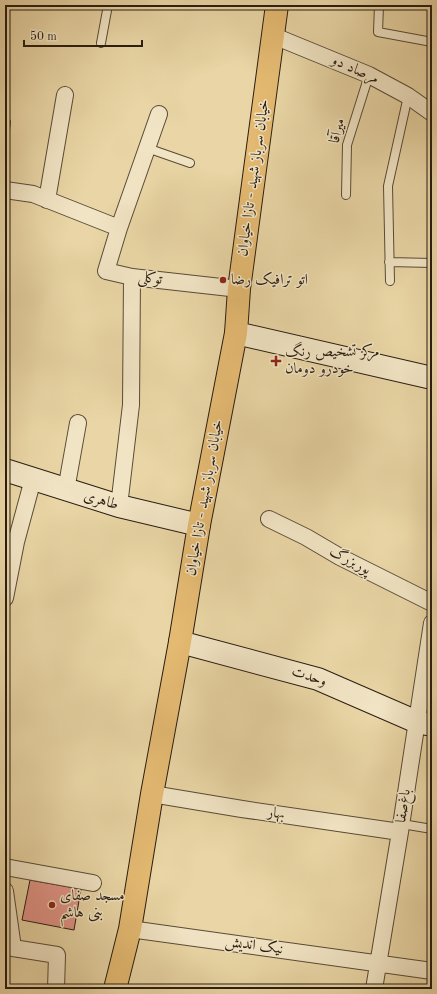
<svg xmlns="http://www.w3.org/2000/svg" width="437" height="994" viewBox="0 0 437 994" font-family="'Old Standard TT',Amiri,serif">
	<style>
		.building { fill: #e29488; stroke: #291d12 }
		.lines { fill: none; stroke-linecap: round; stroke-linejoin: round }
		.lane-casing { stroke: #594b37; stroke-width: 10 }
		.street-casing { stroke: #594b37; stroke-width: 18 }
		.secondary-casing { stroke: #291d12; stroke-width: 24 }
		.primary-casing { stroke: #291d12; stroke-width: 24 }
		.lane { stroke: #f1e4c4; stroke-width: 8 }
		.street { stroke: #f1e4c4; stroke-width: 16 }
		.secondary { stroke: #f1e4c4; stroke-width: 22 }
		.primary { stroke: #e4ba72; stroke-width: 22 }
		.poi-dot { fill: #8f2418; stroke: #f1e4c4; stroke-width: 1.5 }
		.labels { text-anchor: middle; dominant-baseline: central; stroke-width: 3; stroke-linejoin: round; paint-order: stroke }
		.street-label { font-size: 15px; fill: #291d12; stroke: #f1e4c4 }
		.poi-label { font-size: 15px; fill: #291d12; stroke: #f1e4c4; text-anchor: start }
	</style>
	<rect width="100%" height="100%" fill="#e9d5a5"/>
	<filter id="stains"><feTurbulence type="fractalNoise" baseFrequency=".005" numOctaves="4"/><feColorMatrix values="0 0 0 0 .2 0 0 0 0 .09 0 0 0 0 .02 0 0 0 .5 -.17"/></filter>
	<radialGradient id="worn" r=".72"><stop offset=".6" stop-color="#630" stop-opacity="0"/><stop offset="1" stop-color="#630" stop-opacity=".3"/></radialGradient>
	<path class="building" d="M30,880L81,889L74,930L22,920Z"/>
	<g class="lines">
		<defs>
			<path id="lane" d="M379,5L378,32L432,42
				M101,43L108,5
				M5,130L6,122
				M147,148L190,163
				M346,195L347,145L369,75
				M389,262L432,263
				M390,281L388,186L408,96
				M402,824L432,829"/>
			<path id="street" d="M274,36L369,75L408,96L432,113
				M159,114L119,228L106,271L132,277L239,289
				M5,190L33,194L119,228
				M47,200L65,95
				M66,490L78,423
				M119,506L131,405L132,277
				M269,519L306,537L340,557L432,603
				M5,598L16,542L33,479
				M152,794L242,809L400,832
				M5,867L93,883
				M5,891L13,948L57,955L56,989
				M130,929L432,971
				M374,989L400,832L432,623"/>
			<path id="secondary" d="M236,333L432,378
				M5,470L119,506L199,525
				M180,642L318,679L417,722L432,725"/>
			<path id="primary" d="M115,989L130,929L152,794L180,642L199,525L236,333L239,289L277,5"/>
		</defs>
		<use href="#lane" class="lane-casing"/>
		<use href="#street" class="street-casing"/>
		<use href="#secondary" class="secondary-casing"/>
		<use href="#primary" class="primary-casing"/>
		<use href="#lane" class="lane"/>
		<use href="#street" class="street"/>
		<use href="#secondary" class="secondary"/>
		<use href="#primary" class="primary"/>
	</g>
	<g class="poi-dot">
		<circle cx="223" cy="280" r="4"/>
		<path d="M274 355h4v4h4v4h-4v4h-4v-4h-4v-4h4z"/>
		<circle cx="52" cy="905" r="4"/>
	</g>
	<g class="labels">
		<g class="street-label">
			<text transform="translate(355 70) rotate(24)">مرصاد دو</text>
			<text transform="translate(338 131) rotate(-76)">میرآقا</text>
			<text transform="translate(254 178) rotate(-82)">خیابان سرباز شهید - تازا خیاوان</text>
			<text transform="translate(150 279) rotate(7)">توکلی</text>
			<text transform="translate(205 498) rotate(-80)">خیابان سرباز شهید - تازا خیاوان</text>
			<text transform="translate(101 501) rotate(16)">طاهری</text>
			<text transform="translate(350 561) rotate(28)">پوربزرگ</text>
			<text transform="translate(309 677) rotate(18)">وحدت</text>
			<text transform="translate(404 806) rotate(-82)">باغ‌صفا</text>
			<text transform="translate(276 814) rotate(8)">بهار</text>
			<text transform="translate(254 946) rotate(8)">نیک اندیش</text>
		</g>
		<g class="poi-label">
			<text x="231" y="280">اتو ترافیک رضا</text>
			<text x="285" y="352">مرکز تشخیص رنگ<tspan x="285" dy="17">خودرو دومان</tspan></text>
			<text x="60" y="896">مسجد صفای<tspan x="60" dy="17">بنی هاشم</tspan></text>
		</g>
	</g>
	<rect width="437" height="994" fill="none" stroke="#e9d5a5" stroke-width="20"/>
	<rect x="6" y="6" width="425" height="982" fill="none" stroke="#291d12" stroke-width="2"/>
	<rect x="10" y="10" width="417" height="974" fill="none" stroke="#291d12"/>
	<path d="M24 40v6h118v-6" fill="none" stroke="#291d12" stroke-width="2"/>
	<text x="30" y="40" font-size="12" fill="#291d12" stroke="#f1e4c4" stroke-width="3" paint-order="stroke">50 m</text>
	<rect width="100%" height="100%" filter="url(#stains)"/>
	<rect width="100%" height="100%" fill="url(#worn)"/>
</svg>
